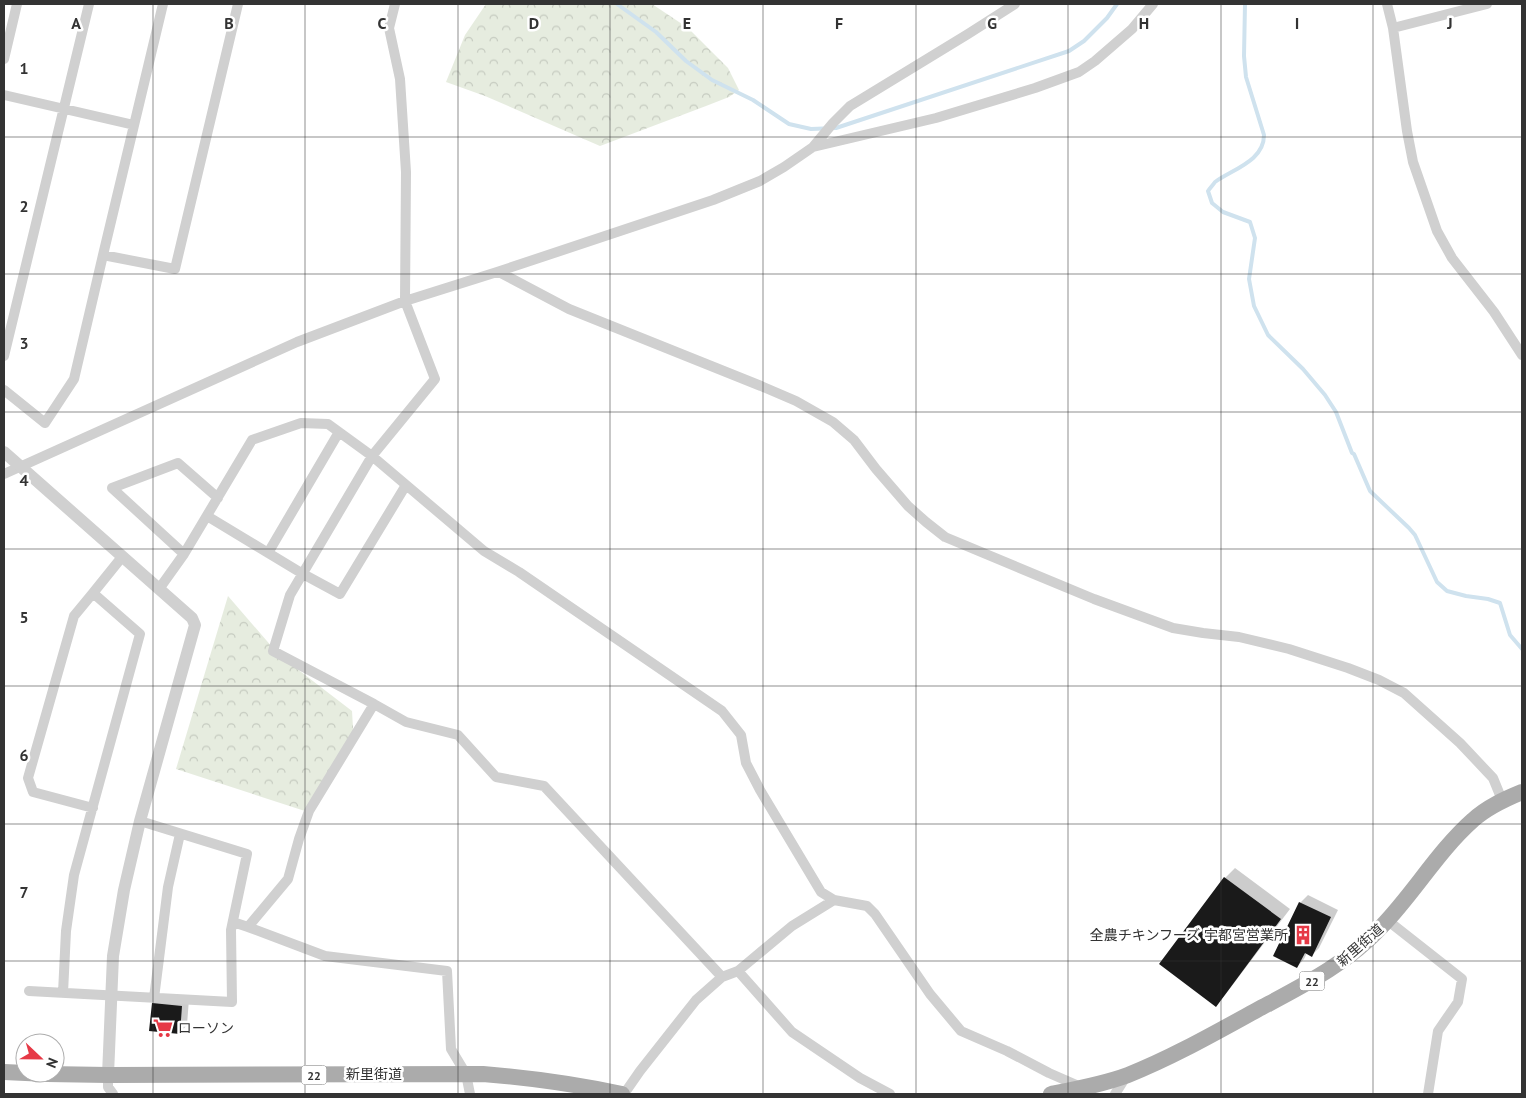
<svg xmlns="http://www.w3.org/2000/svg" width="1526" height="1098" viewBox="0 0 1526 1098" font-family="'PT Sans','Noto Sans JP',sans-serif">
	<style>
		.forest { fill: url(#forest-crowns) }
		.shadow { fill: #0003 }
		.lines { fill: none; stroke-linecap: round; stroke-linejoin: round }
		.stream { stroke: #cfe2ee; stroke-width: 4 }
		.building { fill: #1a1a1a }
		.minor { stroke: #d0d0d0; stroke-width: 10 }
		.tertiary { stroke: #d0d0d0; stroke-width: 12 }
		.primary { stroke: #ababab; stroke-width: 16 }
		.grid { fill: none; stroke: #333; stroke-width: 1; stroke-opacity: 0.55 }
		.labels { text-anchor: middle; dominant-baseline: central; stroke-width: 5; stroke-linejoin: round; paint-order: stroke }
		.shield { fill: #fff; stroke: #707070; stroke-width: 1 }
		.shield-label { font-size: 12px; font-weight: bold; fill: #333 }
		.poi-label { font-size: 14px; fill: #333; stroke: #fff; text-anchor: end }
		.street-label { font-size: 14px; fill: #333; stroke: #fff }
		.grid-label { font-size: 16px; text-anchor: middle; font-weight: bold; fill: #333; stroke: #fff; stroke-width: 5; stroke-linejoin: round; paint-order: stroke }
	</style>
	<defs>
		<pattern id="forest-crowns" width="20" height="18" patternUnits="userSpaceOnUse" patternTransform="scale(1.25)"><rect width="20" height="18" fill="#e6ecdf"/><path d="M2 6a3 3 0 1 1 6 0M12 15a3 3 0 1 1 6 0" fill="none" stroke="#c6cbc0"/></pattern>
	</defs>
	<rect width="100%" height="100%" fill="#fff"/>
	<path class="forest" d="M486,4H652L688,28L728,68L739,90L729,97L706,106L600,146L485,96L446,82L465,35Z
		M228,596L279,655L352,711L354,745L308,812L176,769Z"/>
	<path class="shadow" d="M1235,868L1290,909L1225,995L1216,1005L1161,964L1225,878Z
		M1308,895L1338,910L1319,948L1312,955L1307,953L1304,959L1297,967L1274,955L1300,903Z
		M160,997L189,999L187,1025L180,1033L153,1004Z"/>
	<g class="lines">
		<path class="stream" d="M617,4L656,32L686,61L712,80L753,100L789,124L811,129L836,128L1069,51L1084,41L1107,18L1117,4
			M1245,4L1244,56L1246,77L1264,135C1264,161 1233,169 1215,182C1213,185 1210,188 1208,191L1212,203L1223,212L1250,222L1255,238L1249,279L1254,306L1268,335L1303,369L1325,395L1336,412L1352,453L1354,454L1370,491L1409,528L1415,535L1437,582L1447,591L1466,596L1488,599L1500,603L1510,635L1522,649"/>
	</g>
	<path class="building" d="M1224,877L1281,919L1216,1007L1159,964Z
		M1299,902L1331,917L1312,957L1305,953L1297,968L1273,956Z
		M152,1003L182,1006L180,1034L149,1031Z"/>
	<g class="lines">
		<path class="minor" d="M395,4L389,28L400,79L406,172L405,301L435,379L372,456L290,595L273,651L374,704L406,722L458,735L496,777L544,786L722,977
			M1387,4L1393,28L1407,131L1413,162L1437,231L1452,258L1494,312L1522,355
			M1393,28L1487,4
			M4,59L17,4
			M4,95L134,125
			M813,147L936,118L1035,88L1079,72L1095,61L1132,29L1153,4
			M103,255L163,4
			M499,272L569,309L761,386L796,401L833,422L854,440L876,469L908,506L926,522L945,537L1094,599L1173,628L1203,633L1239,637L1289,649L1348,668L1379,680L1404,693L1460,743L1493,778L1502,800
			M4,356L89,4
			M4,390L45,423L74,379L103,255L175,269L238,4
			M4,474L297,342L405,301L497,272L713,200L760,181L784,167L813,147L833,123L850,106L968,34L1015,4
			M207,516L303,574L340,594L406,485
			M268,553L339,432
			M184,554L112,488L178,463L218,498
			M159,589L184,554L252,440L301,423L328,424L372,456L484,551L519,572L722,711L741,735L746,763L760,790L821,892L834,900L867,906L875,914L930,994L961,1031L1007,1051L1049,1073L1081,1087
			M93,808L33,792L28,778L74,616L93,593
			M1387,920L1462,979L1458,1002L1438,1031L1428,1094
			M233,922L248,927L288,879L299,839L309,811L374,704
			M248,927L325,956L447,971L451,1049L466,1074L470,1094
			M738,971L792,1032L860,1078L890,1094
			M29,991L232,1002L231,930L247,854L140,821
			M63,993L66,931L74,875L140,634L93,593L122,557
			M154,998L168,887L180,834
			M108,1075V1087L113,1094
			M624,1094L640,1071L696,1000L722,977L738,971L792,926L834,900
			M1115,1094L1127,1075"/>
		<path class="tertiary" d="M4,452L192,618L195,625L140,821L124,890L113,956L108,1075"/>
		<path class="primary" d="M4,1072L47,1074L108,1075L483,1074C532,1078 575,1084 622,1094
			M1051,1094C1077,1089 1104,1084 1128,1075C1173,1057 1215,1033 1257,1010C1302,986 1347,964 1382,926C1414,893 1438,851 1473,820C1487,807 1505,799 1522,792"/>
	</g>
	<path class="grid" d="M153,4V1094M305,4V1094M458,4V1094M610,4V1094M763,4V1094M916,4V1094M1068,4V1094M1221,4V1094M1373,4V1094M4,137H1522M4,274H1522M4,412H1522M4,549H1522M4,686H1522M4,824H1522M4,961H1522"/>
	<defs>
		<symbol id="building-bare" viewBox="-9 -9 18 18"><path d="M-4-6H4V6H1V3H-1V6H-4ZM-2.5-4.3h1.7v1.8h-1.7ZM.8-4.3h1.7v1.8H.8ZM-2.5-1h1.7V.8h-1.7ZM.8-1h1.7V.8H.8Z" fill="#e63946" stroke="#fff" stroke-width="2.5" paint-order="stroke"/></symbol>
		<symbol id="supermarket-bare" viewBox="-9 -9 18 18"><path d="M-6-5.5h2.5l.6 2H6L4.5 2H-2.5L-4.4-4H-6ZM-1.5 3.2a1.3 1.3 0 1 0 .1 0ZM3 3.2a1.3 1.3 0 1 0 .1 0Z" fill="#e63946" stroke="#fff" stroke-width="2.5" paint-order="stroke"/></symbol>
	</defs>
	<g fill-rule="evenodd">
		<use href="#building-bare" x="1289" y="921" width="28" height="28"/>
		<use href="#supermarket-bare" x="149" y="1014" width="28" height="28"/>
	</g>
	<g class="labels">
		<g class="shield">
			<rect x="1299.5" y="971.5" width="25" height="19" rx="4"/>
			<rect x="301.5" y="1065.5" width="25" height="19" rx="4"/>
		</g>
		<g class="shield-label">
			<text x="1312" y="981">22</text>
			<text x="314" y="1075">22</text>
		</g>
		<g class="poi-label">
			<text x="1288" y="935">全農チキンフーズ 宇都宮営業所</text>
			<text x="178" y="1028" text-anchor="start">ローソン</text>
		</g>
		<g class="street-label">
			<text transform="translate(1360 945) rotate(-41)">新里街道</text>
			<text x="374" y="1074">新里街道</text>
		</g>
	</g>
	<g class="grid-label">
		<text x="76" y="29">A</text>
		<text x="229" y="29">B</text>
		<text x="382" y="29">C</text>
		<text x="534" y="29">D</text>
		<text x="687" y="29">E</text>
		<text x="839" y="29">F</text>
		<text x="992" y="29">G</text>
		<text x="1144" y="29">H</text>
		<text x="1297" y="29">I</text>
		<text x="1450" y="29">J</text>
		<text x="24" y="74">1</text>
		<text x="24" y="212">2</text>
		<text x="24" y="349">3</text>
		<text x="24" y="486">4</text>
		<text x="24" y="623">5</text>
		<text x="24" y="761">6</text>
		<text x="24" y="898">7</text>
	</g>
	<rect width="1526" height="1098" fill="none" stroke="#333333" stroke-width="10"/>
	<g transform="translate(40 1058) rotate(112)"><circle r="24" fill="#ffffff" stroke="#adadad"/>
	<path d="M0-4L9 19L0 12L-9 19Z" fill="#e63946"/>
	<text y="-8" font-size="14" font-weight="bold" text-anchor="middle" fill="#333333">N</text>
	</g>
</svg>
